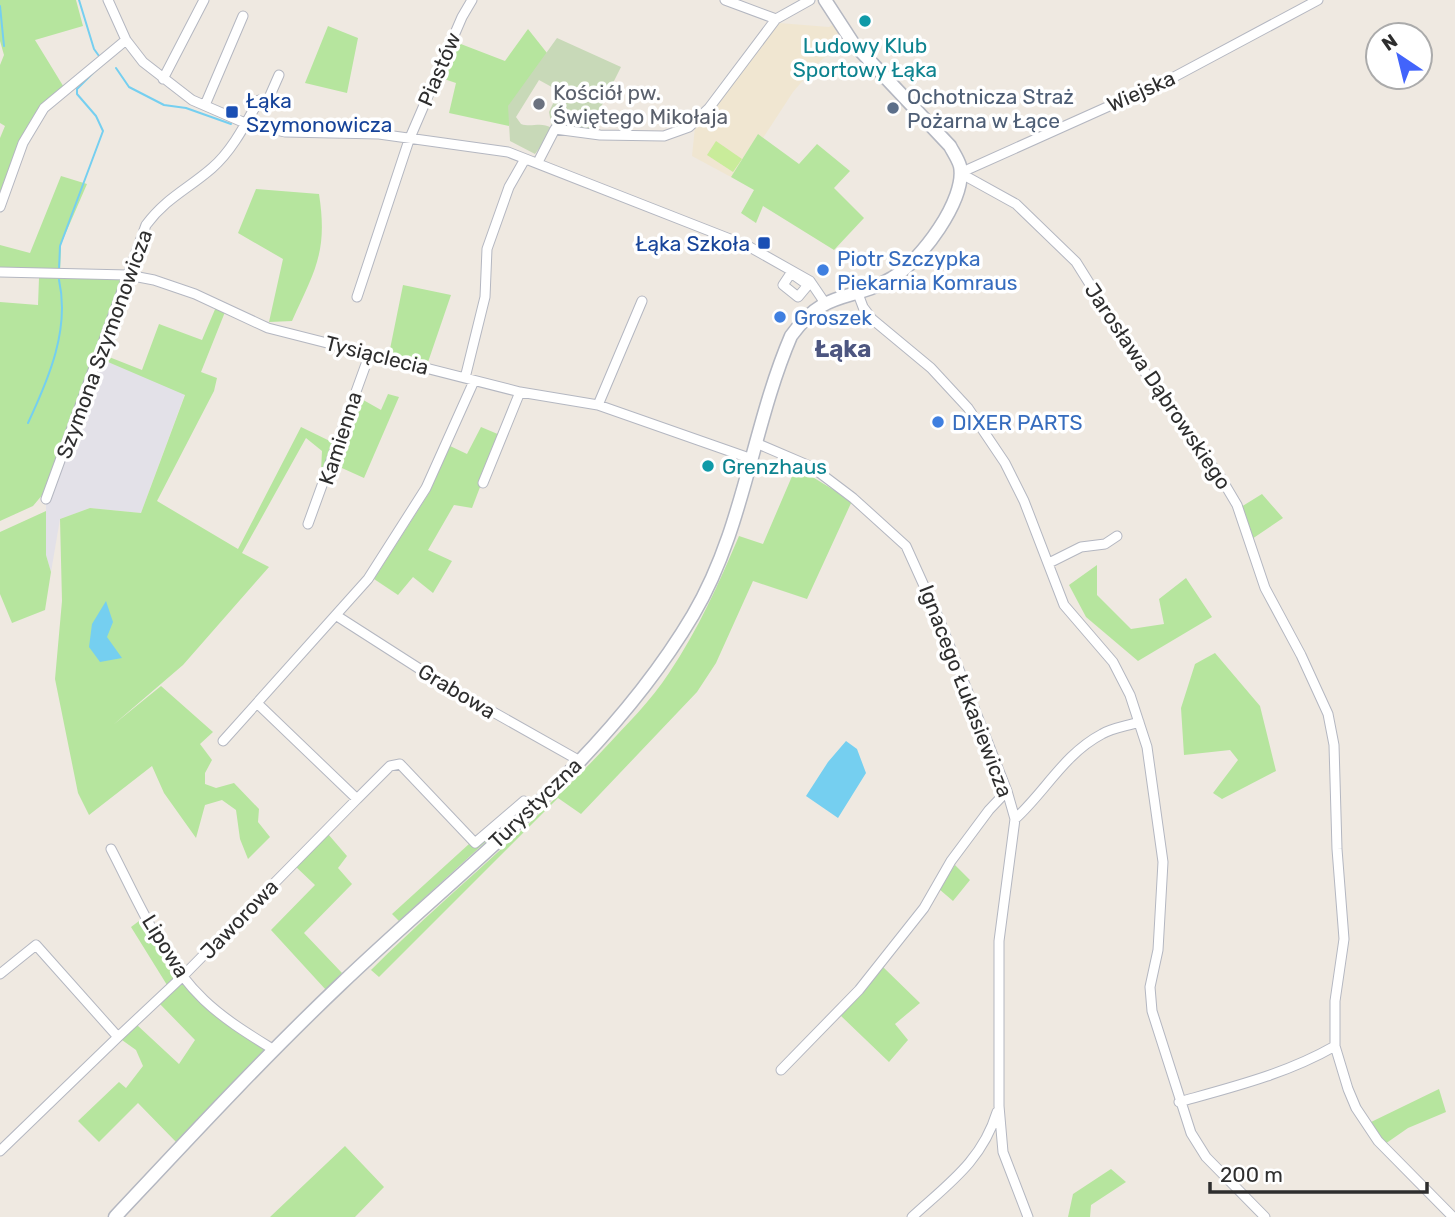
<svg xmlns="http://www.w3.org/2000/svg" width="1455" height="1217" viewBox="0 0 1455 1217" font-family="Rubik,sans-serif">
	<style>
		.industrial { fill: #e3e1e8 }
		.education { fill: #f0e6d1 }
		.green { fill: #b6e59e }
		.cemetery { fill: #c8d9b8; fill-rule: evenodd }
		.pitch { fill: #c9ec9a }
		.water { fill: #75cff0 }
		.lines { fill: none; stroke-linecap: round; stroke-linejoin: round }
		.stream { stroke: #75cff0; stroke-width: 2 }
		.street-casing { stroke: #b4b7c1; stroke-width: 11 }
		.secondary-casing { stroke: #b4b7c1; stroke-width: 15 }
		.street { stroke: #fff; stroke-width: 9 }
		.secondary { stroke: #fff; stroke-width: 12 }
		.culture-dot { fill: #0f9aa8; stroke: #fff; stroke-width: 2.5 }
		.worship-dot { fill: #6b7280; stroke: #fff; stroke-width: 2.5 }
		.service-dot { fill: #5c6f8a; stroke: #fff; stroke-width: 2.5 }
		.transit-dot { fill: #1a4fb4; stroke: #fff; stroke-width: 2.5 }
		.shop-dot { fill: #3f7fe0; stroke: #fff; stroke-width: 2.5 }
		.labels { text-anchor: middle; dominant-baseline: central; stroke-width: 7; stroke-linejoin: round; paint-order: stroke }
		.culture-label { font-size: 21px; fill: #0d838f; stroke: #fff }
		.street-label { font-size: 21px; fill: #2e2e2e; stroke: #fff }
		.worship-label { font-size: 21px; fill: #5b616d; stroke: #fff; text-anchor: start }
		.service-label { font-size: 21px; fill: #4e5e75; stroke: #fff; text-anchor: start }
		.transit-label { font-size: 21px; fill: #164399; stroke: #fff; text-anchor: start }
		.shop-label { font-size: 21px; fill: #366cbe; stroke: #fff; text-anchor: start }
		.quarter-label { font-size: 24px; font-weight: bold; fill: #4d5680; stroke: #fff }
	</style>
	<rect width="100%" height="100%" fill="#efe9e1"/>
	<path class="industrial" d="M97,357L185,394L141,513L90,508L60,519L51,572L46,555V499Z"/>
	<path class="education" d="M779,23L829,27L834,24L845,41L819,62L793,92L763,138L758,134L731,177L692,156L695,127Z"/>
	<path class="green" d="M0,0H76L83,26L35,40L65,89L42,107L3,193L0,190V138L5,126L0,123V65L4,55L0,41Z
		M328,26L358,38L347,93L305,83Z
		M528,29L547,53L509,106V126L449,113L456,83L438,77L453,41L505,61Z
		M758,134L799,164L817,144L850,171L834,188L864,218L834,250L763,206L756,223L741,213L754,190L731,177Z
		M61,176L87,184L61,244L60,272L0,267V245L30,253Z
		M256,189L319,194C328,252 315,270 292,321L269,322L283,259L238,233Z
		M82,277L119,279L122,283L43,494L33,506L0,521V302L38,305L39,278Z
		M403,285L451,295L427,365L389,354Z
		M216,307L225,312L201,372L217,378L214,391L157,501L238,549L301,427L336,444L358,397L381,410L388,394L399,397L364,478L333,464L320,491L322,451L306,438L242,553L269,567L183,665L113,725L161,686L213,732L200,744L212,760L205,773V784L216,788L234,783L259,809L258,822L270,837L248,859L240,839L236,810L222,800L205,805L196,838L164,793L152,766L89,815L78,793L55,679L62,601L60,519L90,508L141,513L185,395L101,359L104,355L142,370L159,324L202,340Z
		M481,427L500,435L472,508L454,505L428,550L452,561L433,593L413,577L398,595L374,579L429,493L450,446L467,454Z
		M796,467L852,501L807,599L753,581L716,663L697,692L581,814L558,798L379,977L371,970C447,895 530,828 603,750C626,725 651,701 669,673C698,630 719,583 739,536L763,544Z
		M1262,494L1283,518L1252,539L1241,507Z
		M46,511V555L51,572L45,610L12,623L0,594V532Z
		M1097,565V595L1131,629L1164,624L1159,599L1186,578L1212,617L1138,661L1086,617L1069,585Z
		M1215,653L1260,706L1276,771L1222,799L1213,793L1238,760L1230,750L1184,755L1181,708L1195,664Z
		M517,813L399,921L392,914L469,844L477,846Z
		M328,834L347,856L338,868L352,884L304,933L342,973L326,990L271,930L315,885L295,866Z
		M955,865L970,880L953,901L939,889Z
		M143,918L178,975L167,985L131,927Z
		M883,967L920,1003L895,1024L908,1040L889,1062L840,1015Z
		M181,982L208,1010L266,1051L178,1144L138,1103L99,1142L78,1121L119,1082L126,1088L143,1066L136,1050L122,1040L137,1025L179,1064L195,1040L159,1003Z
		M1439,1089L1446,1112L1408,1128L1385,1144L1369,1123Z
		M345,1146L384,1187L355,1217H270Z
		M1111,1169L1126,1182L1091,1205L1090,1217H1068L1073,1194Z"/>
	<path class="cemetery" d="M557,38L621,67L589,131L554,128L535,154L510,141L508,106ZM539,80L559,91L549,112L552,128C540,121 532,128 521,124L516,117Z"/>
	<path class="pitch" d="M716,141L742,159L733,172L707,155Z"/>
	<path class="water" d="M106,601L113,622L107,637L122,658L100,662L89,647L92,624Z
		M846,741L857,749L866,773L838,818L806,796L828,762Z"/>
	<g class="lines">
		<path class="stream" d="M79,0L94,49L99,56
			M0,6L4,46
			M116,68L129,87L164,105L186,108L231,124
			M59,270L60,246L103,131L96,116L77,94V89L99,67
			M28,423C49,378 70,329 59,280"/>
		<defs>
			<path id="street" d="M108,0L126,40L143,62L192,100L245,123L285,132L379,134L508,152L748,246L810,281L825,303
				M725,0L776,19L810,0
				M163,79L204,0
				M205,105L243,16
				M538,162L555,129L600,135L664,136L689,127L709,108L776,19
				M960,173L1016,204L1076,262L1153,385L1221,478L1237,505L1265,588L1301,655L1328,714L1334,745L1337,849L1344,939L1335,1001V1046L1348,1089L1356,1108L1378,1141L1453,1217
				M960,173L1174,77L1318,0
				M0,207L23,143L44,108L126,40
				M0,272L128,275L154,280L195,294L268,328L520,392L598,405L752,459
				M791,273L808,285L798,297L783,285Z
				M857,291L863,307L872,319L931,368L968,408L1005,463L1024,501L1064,605L1113,662L1130,695L1147,747L1163,862L1158,950L1150,987L1152,1011L1191,1133L1206,1157L1265,1217
				M357,297L409,140L462,17L472,0
				M465,378L485,297L487,249L509,187L525,159
				M598,405L642,301
				M756,443L812,467L853,498L906,546L939,619L1007,791L1015,819L999,941V1106L1003,1152L1028,1217
				M483,483L520,392
				M46,499L146,225C166,198 188,189 212,168C232,151 246,123 259,100H268L279,75
				M308,524L370,353
				M1049,563L1081,547L1105,544L1117,536
				M337,616L440,682L580,761
				M258,704L357,799L390,766L400,764L475,843L524,801L531,808
				M223,741L368,579L426,488L474,381
				M1015,819C1045,792 1064,754 1102,734C1112,728 1127,726 1139,722
				M111,849C137,899 162,960 204,1000C225,1020 250,1035 274,1050
				M0,974L36,945L118,1037L183,976L357,799
				M781,1070L859,990L924,908L951,861L989,810L1007,791
				M1179,1102C1233,1087 1286,1074 1335,1046
				M0,1151L118,1037
				M912,1217C948,1184 982,1161 997,1112"/>
			<path id="secondary" d="M115,1217C189,1138 263,1058 341,984C463,867 606,762 693,615C744,529 752,427 791,336C826,287 851,303 892,278C920,262 967,199 960,166C958,159 953,152 950,146L853,43L825,0"/>
		</defs>
		<use href="#street" class="street-casing"/>
		<use href="#secondary" class="secondary-casing"/>
		<use href="#street" class="street"/>
		<use href="#secondary" class="secondary"/>
	</g>
	<g class="culture-dot">
		<circle cx="865" cy="21" r="7"/>
		<circle cx="708" cy="466" r="7"/>
	</g>
	<circle class="worship-dot" cx="539" cy="104" r="7"/>
	<circle class="service-dot" cx="893" cy="108" r="7"/>
	<g class="transit-dot">
		<rect x="225" y="105" width="14" height="14" rx="3.5"/>
		<rect x="757" y="236" width="14" height="14" rx="3.5"/>
	</g>
	<g class="shop-dot">
		<circle cx="823" cy="270" r="7"/>
		<circle cx="780" cy="317" r="7"/>
		<circle cx="938" cy="422" r="7"/>
	</g>
	<g class="labels">
		<g class="culture-label">
			<text x="865" y="45">Ludowy Klub<tspan x="865" dy="24">Sportowy Łąka</tspan></text>
			<text x="722" y="466" text-anchor="start">Grenzhaus</text>
		</g>
		<g class="street-label">
			<text transform="translate(439 69) rotate(-67)">Piastów</text>
			<text transform="translate(1141 91) rotate(-24)">Wiejska</text>
			<text transform="translate(104 344) rotate(-70)">Szymona Szymonowicza</text>
			<text transform="translate(377 355) rotate(14)">Tysiąclecia</text>
			<text transform="translate(1158 386) rotate(56)">Jarosława Dąbrowskiego</text>
			<text transform="translate(340 438) rotate(-72)">Kamienna</text>
			<text transform="translate(457 691) rotate(31)">Grabowa</text>
			<text transform="translate(966 691) rotate(69)">Ignacego Łukasiewicza</text>
			<text transform="translate(535 803) rotate(-44)">Turystyczna</text>
			<text transform="translate(239 919) rotate(-46)">Jaworowa</text>
			<text transform="translate(166 946) rotate(58)">Lipowa</text>
		</g>
		<g class="worship-label">
			<text x="553" y="92">Kościół pw.<tspan x="553" dy="24">Świętego Mikołaja</tspan></text>
		</g>
		<g class="service-label">
			<text x="907" y="96">Ochotnicza Straż<tspan x="907" dy="24">Pożarna w Łące</tspan></text>
		</g>
		<g class="transit-label">
			<text x="246" y="100">Łąka<tspan x="246" dy="24">Szymonowicza</tspan></text>
			<text x="750" y="243" text-anchor="end">Łąka Szkoła</text>
		</g>
		<g class="shop-label">
			<text x="837" y="258">Piotr Szczypka<tspan x="837" dy="24">Piekarnia Komraus</tspan></text>
			<text x="794" y="317">Groszek</text>
			<text x="952" y="422">DIXER PARTS</text>
		</g>
		<g class="quarter-label">
			<text x="843" y="349">Łąka</text>
		</g>
	</g>
	<g transform="translate(1399 56) rotate(325)"><circle r="33" fill="#ffffff" stroke="#ababab" stroke-width="2"/>
	<path d="M0-5L12 26L0 18L-12 26Z" fill="#4264fb"/>
	<text y="-10" font-size="19" font-weight="bold" text-anchor="middle" fill="#2e2e2e">N</text>
	</g>
	<path d="M1210 1182v10h217v-10" fill="none" stroke="#2e2e2e" stroke-width="3.5"/>
	<text x="1220" y="1182" font-size="21" fill="#2e2e2e" stroke="#ffffff" stroke-width="5" paint-order="stroke">200 m</text>
</svg>
